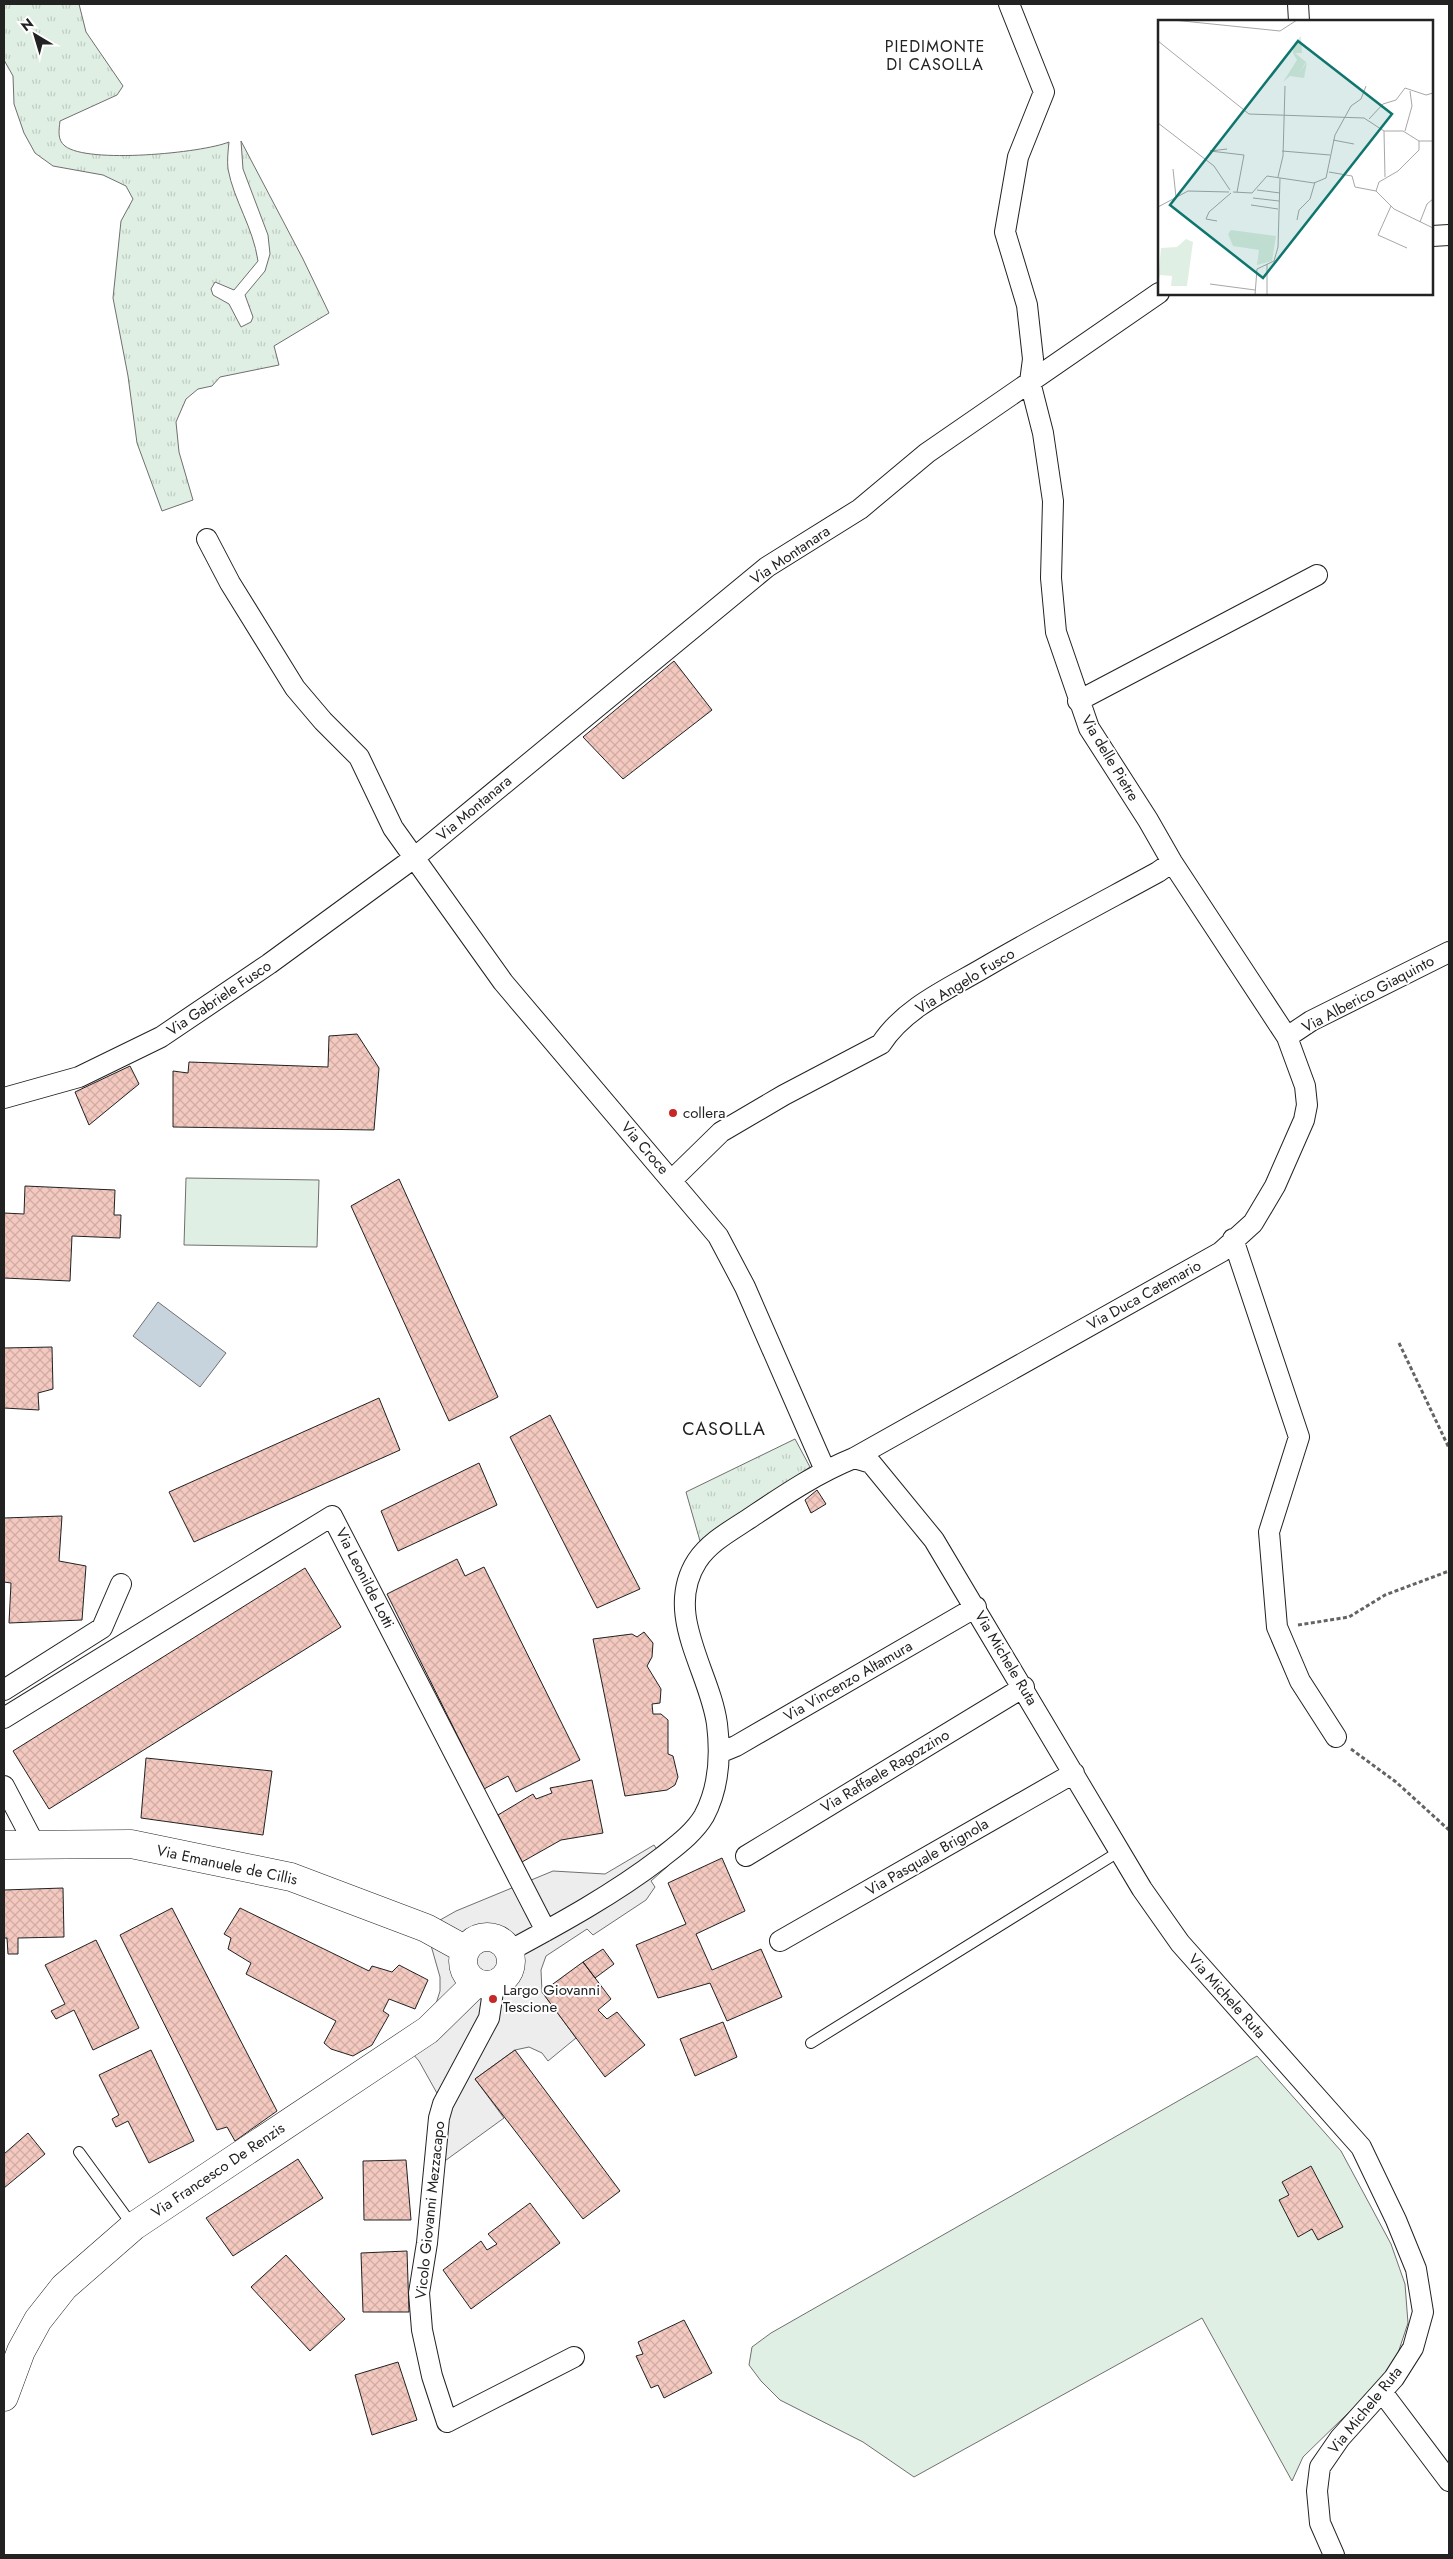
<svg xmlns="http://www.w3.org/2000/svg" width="1453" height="2559" viewBox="0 0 1453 2559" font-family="Jost,sans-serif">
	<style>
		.grass { fill: url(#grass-tufts); stroke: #6f6f6f }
		.garden { fill: #e0efe3; stroke: #6f6f6f }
		.parking { fill: #ededed; stroke: #6f6f6f }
		.water { fill: #c7d3dd; stroke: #6f6f6f }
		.building { fill: url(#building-cross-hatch); stroke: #222 }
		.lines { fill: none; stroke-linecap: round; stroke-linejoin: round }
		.lane-casing { stroke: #222; stroke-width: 12 }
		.street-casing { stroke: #222; stroke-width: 22 }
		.secondary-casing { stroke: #222; stroke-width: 29 }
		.path { stroke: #646464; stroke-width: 3; stroke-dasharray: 4 2.5; stroke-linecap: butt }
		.lane { stroke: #fff; stroke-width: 10 }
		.street { stroke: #fff; stroke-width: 20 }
		.secondary { stroke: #fff; stroke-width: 28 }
		.poi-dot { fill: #c62828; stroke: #fff; stroke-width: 2 }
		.labels { text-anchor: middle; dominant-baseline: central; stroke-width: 4; stroke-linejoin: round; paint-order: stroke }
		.street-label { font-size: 15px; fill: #222; stroke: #fff }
		.poi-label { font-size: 15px; fill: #222; stroke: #fff; text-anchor: start }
		.neighbourhood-label { font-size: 16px; letter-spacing: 1px; fill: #222; stroke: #fff }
		.quarter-label { font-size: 18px; letter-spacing: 1px; fill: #222; stroke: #fff }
		.inset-road { fill: none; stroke: #a7a7a7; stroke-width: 1 }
		.view { fill: #0f766e; fill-opacity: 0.15; stroke: #0f766e; stroke-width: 2.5 }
		.inset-edge { fill: none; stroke: #222; stroke-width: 2.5 }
	</style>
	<defs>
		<pattern id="grass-tufts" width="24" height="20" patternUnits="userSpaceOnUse" patternTransform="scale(1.25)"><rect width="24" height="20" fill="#e0efe3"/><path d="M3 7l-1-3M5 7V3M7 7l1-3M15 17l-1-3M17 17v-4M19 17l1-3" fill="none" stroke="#c0cdc2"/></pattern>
		<pattern id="building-cross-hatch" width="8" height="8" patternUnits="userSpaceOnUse" patternTransform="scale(1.25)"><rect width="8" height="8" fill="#f3c9c0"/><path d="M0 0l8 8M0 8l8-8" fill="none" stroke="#d0aca5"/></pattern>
	</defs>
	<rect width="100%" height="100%" fill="#fff"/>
	<path class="grass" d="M4,4H79L86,32L123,86L117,95L60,121C59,130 57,140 65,146C87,164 202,153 229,142C228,151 227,161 228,169C234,201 253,227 258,261L234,290L215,282L211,289L213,295L229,304L241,327L251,322L253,317L245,295L265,271L270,254L268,235L243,169L241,141L303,259L329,313L274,346L279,365L220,377L212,386L198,389L186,399L176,422L179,452L193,500L162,511L137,443L128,376L113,298L121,221L133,199L126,186L103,175L53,166L35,153L24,133L14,104L13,76L4,60Z
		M795,1439L810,1467L700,1541L686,1492Z"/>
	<path class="garden" d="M186,1178L319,1180L317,1247L184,1245Z
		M1257,2056L1341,2151L1391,2244L1405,2284L1408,2323L1398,2353L1383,2379L1303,2457L1292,2481L1202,2318L914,2477L863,2442L780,2400L761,2381L749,2365L752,2347L771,2333Z"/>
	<path class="parking" d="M654,1845L668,1866L651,1881L655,1887L646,1900L593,1935L587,1929L546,1956L541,1970L542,1992L576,2038L548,2061L542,2053L529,2047L515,2050L475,2079L504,2118L442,2163L443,2104L419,2061L405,2045L435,2007L440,1991V1977L426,1928L456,1911L553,1871L605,1874Z"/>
	<path class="water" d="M158,1302L226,1353L200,1387L133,1336Z"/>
	<path class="building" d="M674,661L712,710L623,779L583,737Z
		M357,1034L379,1068L374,1130L173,1127V1071L188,1073L189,1062L328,1067L329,1036Z
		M130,1066L139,1084L89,1125L75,1092Z
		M399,1179L498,1397L449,1421L351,1206Z
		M25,1186L115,1190L114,1215H121L120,1238L72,1236L70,1281L4,1278V1213L24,1214Z
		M52,1347L53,1389L38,1393L39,1410L4,1408V1348Z
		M379,1398L400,1450L194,1542L169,1492Z
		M550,1415L640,1589L597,1608L510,1437Z
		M479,1463L497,1505L398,1551L381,1511Z
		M817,1490L826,1504L811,1513L805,1500Z
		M62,1516L59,1561L86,1566L82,1620L9,1623L11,1583L4,1582V1518Z
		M457,1559L465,1576L484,1567L580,1760L516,1792L508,1776L484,1789L387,1594Z
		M305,1568L341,1627L49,1809L13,1751Z
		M644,1632L653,1643L652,1657L647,1666L661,1689L660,1703L652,1704L653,1714H661L668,1720V1754L673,1756L678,1777L675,1785L667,1790L625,1796L593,1639L632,1634L637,1637Z
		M146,1758L272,1771L263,1835L141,1818Z
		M592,1780L603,1833L561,1840L522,1862L498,1815L533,1794L536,1799L552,1793L550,1788Z
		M722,1858L745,1911L696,1934L712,1970L761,1949L782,1997L727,2021L710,1983L658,1998L636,1945L686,1924L668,1883Z
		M63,1888L64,1937L18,1938V1954H8L7,1938H4V1890Z
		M172,1908L277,2111L235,2141L227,2127L217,2130L120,1935Z
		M240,1908L369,1971L372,1966L392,1972L399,1965L428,1980L415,2009L389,1999L383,2011L389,2015L372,2045L353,2056L331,2049L324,2043L336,2021L246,1974L251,1963L228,1949L231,1938L224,1934Z
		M96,1940L139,2028L93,2050L74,2010L56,2019L51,2011L65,2004L45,1965Z
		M603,1949L614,1964L595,1978L583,1962Z
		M583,1962L611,1999L598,2010L607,2019L617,2012L645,2045L605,2077L542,1992Z
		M723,2022L737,2057L695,2076L680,2039Z
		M151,2050L194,2141L149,2163L128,2121L116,2127L112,2119L119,2115L99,2075Z
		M515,2050L620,2191L583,2219L475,2079Z
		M28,2133L45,2154L4,2188V2154Z
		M298,2159L323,2198L233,2256L206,2218Z
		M406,2160L411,2220H364L363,2161Z
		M1311,2166L1343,2227L1318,2240L1312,2229L1298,2237L1279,2200L1289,2195L1282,2182Z
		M530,2203L560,2243L471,2309L443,2270L481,2241L487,2250L497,2244L488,2234Z
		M407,2251L409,2312H363L361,2253Z
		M286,2255L345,2319L310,2351L251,2287Z
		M684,2320L712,2373L664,2398L658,2385L651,2388L636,2356L643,2354L638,2342Z
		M398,2362L417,2420L372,2435L355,2375Z"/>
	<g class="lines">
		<defs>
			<path id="lane" d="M811,2043L1120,1851
				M79,2152L133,2226"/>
			<path id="street" d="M1298,4L1299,21
				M1432,236L1449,235
				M207,539L230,583L295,688L323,721L359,757L393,828L503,982L718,1236L745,1287L825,1470
				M1078,701L1317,575
				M1287,1037L1311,1021L1449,952
				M4,1098L79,1077L161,1037L269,964L414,858L767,567L860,509L927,453L1159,293
				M673,1182L677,1175L721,1132L784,1095L881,1044C905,1007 950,988 987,966C1044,933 1101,903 1158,872L1172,862
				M1233,1239L1299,1437L1269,1532L1277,1627L1300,1681L1336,1737
				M854,1458L871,1463L934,1540L1142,1889L1180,1943L1361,2147L1396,2220L1416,2269L1423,2312L1413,2348L1394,2378L1340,2438L1320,2467L1317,2491L1320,2523L1334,2555
				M4,1690L102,1628L121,1584
				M4,1718L332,1516L546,1931
				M719,1753L736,1746L976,1607
				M4,1786L35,1845
				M746,1856L1024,1687
				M780,1941L1074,1773
				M509,1951C561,1923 614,1894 661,1858C676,1846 694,1833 704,1816C719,1788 721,1756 717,1724C710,1671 663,1614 697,1561C710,1541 734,1529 753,1516C786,1494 817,1473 854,1458L1221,1252L1253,1223L1275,1186L1304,1120L1307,1105L1305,1086L1287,1037L1172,862L1148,820L1089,728L1056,632L1051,578L1053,501L1043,433L1030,382L1033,359L1027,305L1005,232L1018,157L1044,92L1009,4
				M494,1985L489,2018L443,2104L439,2118L427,2243L419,2293L422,2330L432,2376L447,2422L574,2357
				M1382,2392L1449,2481"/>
			<path id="secondary" d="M4,1845L131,1844L291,1877L426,1928L466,1950
				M463 1961a24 24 0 1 1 48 0a24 24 0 1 1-48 0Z
				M4,2397L21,2351L38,2320L64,2287L134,2226L428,2030L476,1983"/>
		</defs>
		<use href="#lane" class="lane-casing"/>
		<use href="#street" class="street-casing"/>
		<use href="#secondary" class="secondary-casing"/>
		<path class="path" d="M1399,1343L1449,1448
			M1298,1625L1349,1617L1385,1595L1449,1571
			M1351,1749L1396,1782L1449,1830"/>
		<use href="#lane" class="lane"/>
		<use href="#street" class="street"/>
		<use href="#secondary" class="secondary"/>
	</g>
	<g class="poi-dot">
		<circle cx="673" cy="1113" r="5"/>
		<circle cx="493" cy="1999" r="5"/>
	</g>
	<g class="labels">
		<g class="street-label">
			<text transform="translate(790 555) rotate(-34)">Via Montanara</text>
			<text transform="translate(1110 758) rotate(59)">Via delle Pietre</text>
			<text transform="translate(474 808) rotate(-40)">Via Montanara</text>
			<text transform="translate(965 981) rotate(-31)">Via Angelo Fusco</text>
			<text transform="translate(1368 994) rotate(-28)">Via Alberico Giaquinto</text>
			<text transform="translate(219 998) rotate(-34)">Via Gabriele Fusco</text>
			<text transform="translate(645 1148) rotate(49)">Via Croce</text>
			<text transform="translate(1144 1295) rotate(-29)">Via Duca Catemario</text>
			<text transform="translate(365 1578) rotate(63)">Via Leonilde Lotti</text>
			<text transform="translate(1006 1658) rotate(59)">Via Michele Ruta</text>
			<text transform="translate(848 1681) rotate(-30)">Via Vincenzo Altamura</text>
			<text transform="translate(885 1771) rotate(-31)">Via Raffaele Ragozzino</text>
			<text transform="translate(927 1857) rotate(-30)">Via Pasquale Brignola</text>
			<text transform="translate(227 1865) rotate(12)">Via Emanuele de Cillis</text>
			<text transform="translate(1227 1996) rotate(48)">Via Michele Ruta</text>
			<text transform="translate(218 2170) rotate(-34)">Via Francesco De Renzis</text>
			<text transform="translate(430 2210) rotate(-84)">Vicolo Giovanni Mezzacapo</text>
			<text transform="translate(1365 2410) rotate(-51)">Via Michele Ruta</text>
		</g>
		<g class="poi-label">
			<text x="683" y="1113">collera</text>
			<text x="503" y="1990">Largo Giovanni<tspan x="503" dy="17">Tescione</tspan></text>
		</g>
		<g class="neighbourhood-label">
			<text x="935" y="46">PIEDIMONTE<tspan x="935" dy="18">DI CASOLLA</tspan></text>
		</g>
		<g class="quarter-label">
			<text x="724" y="1429">CASOLLA</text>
		</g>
	</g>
	<g transform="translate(1158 20)">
		<rect width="275" height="275" fill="#fff"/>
		<path d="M143,16L144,33H137L148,42L140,54L149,42L146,58L132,56L125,62L139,40L135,33L136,23Z" fill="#e0efe3"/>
		<path d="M73,210L118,216L114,241L99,245L101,230L75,226L70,214ZM28,219L35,222L29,266H13L14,256L2,255L0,262L3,228L19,227Z" fill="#e0efe3"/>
		<path class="inset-road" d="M15,0L122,11L139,0M0,21L91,94L206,98L226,111M247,68L268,75L275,73M211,99L225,84L238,80L247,68M0,103L56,146L72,170M226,111H245L261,121H275M226,111L227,157M247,111L254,86L252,71M175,120L196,124M52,131L86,135L79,172M52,131L69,129M124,131L172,135M15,149L18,177M171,152L194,156L197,167L218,171M120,157L125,136L127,66M99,170L122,173M218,171L221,162L240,151L261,130V121M218,171L236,189L275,208M75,172L94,173L109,156L156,163L168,158L177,115L193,86L203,79L208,66M95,178L121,181M93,185L120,189M233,186L220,215L249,228M0,187L30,171L71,172M0,194V230M139,200L141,190L152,179L157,162M59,201L48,199L51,192L73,173M262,202L269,184L275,179M52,264L97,270M97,275L99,249L116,241L120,227L122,158M109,275V244"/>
		<path class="view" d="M140,21L234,94L105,258L12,185Z"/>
		<rect width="275" height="275" class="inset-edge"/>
	</g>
	<rect width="1453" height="2559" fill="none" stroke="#222222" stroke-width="10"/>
	<g transform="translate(35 35) rotate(322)" stroke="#ffffff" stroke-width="4" paint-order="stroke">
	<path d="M0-4L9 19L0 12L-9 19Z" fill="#222222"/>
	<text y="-8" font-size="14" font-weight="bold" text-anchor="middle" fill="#222222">N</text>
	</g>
</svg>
